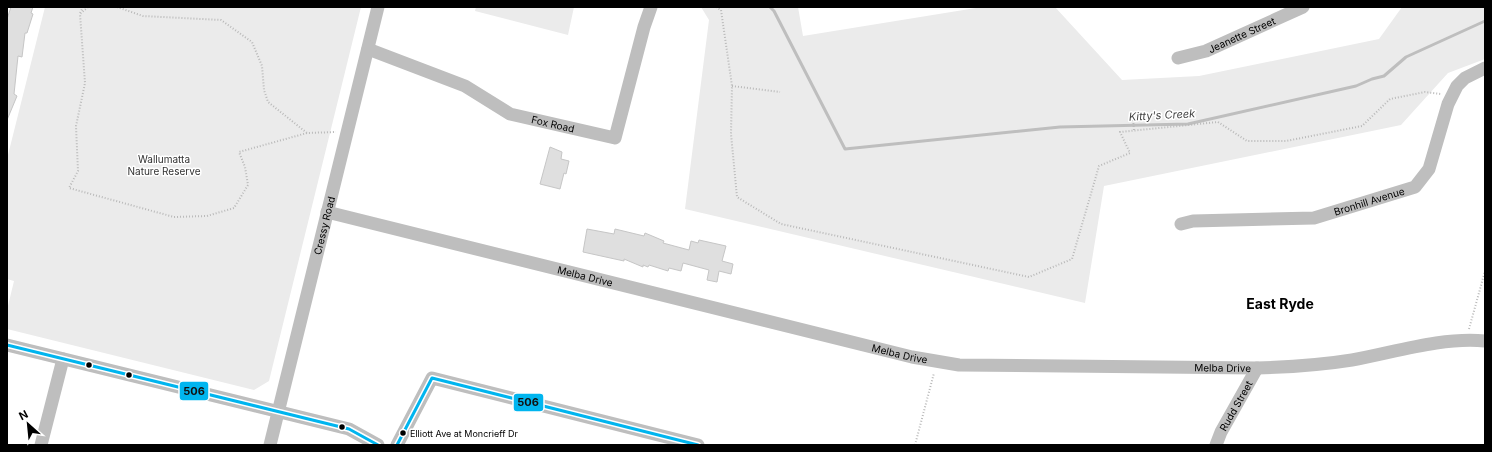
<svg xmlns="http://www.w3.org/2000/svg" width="1492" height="452" viewBox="0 0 1492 452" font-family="Inter,sans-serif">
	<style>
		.green { fill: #ebebeb }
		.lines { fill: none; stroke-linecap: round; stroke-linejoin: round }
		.stream { stroke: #bebebe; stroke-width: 3 }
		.building { fill: #dfdfdf; stroke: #c6c6c6 }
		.path { stroke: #b9b9b9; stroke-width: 2; stroke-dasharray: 1 2; stroke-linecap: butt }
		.minor { stroke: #bebebe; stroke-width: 13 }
		.bus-1-casing { stroke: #fff; stroke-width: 6 }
		.bus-1 { stroke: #00b5ef; stroke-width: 3 }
		.bus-dot { fill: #000; stroke: #fff; stroke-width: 1.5 }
		.labels { text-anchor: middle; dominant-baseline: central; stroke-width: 3; stroke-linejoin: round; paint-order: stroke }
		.bus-label { font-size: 9px; fill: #000; stroke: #fff; text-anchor: start }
		.street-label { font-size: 10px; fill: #000; stroke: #fff }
		.park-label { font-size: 10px; fill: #323232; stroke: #fff }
		.water-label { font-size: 11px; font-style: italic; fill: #434343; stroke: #fff }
		.district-label { font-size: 14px; font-weight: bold; fill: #000; stroke: #fff }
		.line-badge { stroke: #fff; stroke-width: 1.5 }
		.pale-badge-label { font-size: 11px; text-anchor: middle; font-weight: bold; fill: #111 }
	</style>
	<rect width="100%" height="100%" fill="#fff"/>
	<path class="green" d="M45,7H361L269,381L254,390L7,329V310L14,281L7,279V159Z
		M476,7H574L568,35L475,11Z
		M701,7H798L803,36L982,7H1055L1122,80L1199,76L1379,39L1402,7H1485V59L1448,73L1401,125L1104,186L1085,303L685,209L709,20Z"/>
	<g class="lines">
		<path class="stream" d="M770,7L774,11L845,149L1060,127L1188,124L1356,86L1372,79L1384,76L1406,57L1485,21"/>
	</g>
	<path class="building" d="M11,7H33L31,13L33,14L27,33H25L22,57L18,56L14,94L17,96L7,120V19Z
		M550,147L562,152L561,159L569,161L566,174L564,173L560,189L540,184Z
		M587,229L614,234L615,229L644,236L645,233L664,241L663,243L689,250L691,241L698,243L699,240L726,246L722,261L733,264L731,274L719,271L717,282L707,280L709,270L683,263L681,271L669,268L668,271L649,265L648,267L643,265V267L624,259V261L583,252Z"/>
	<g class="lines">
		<path class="path" d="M88,7L80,14L85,83L76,126L78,171L69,188L174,217L207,216L234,208L248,185L245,167L239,152L307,133L336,132
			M117,7L143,16L221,20L252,42L262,66L264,90L268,102L307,133
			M716,7L721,10L732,86L731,134L737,197L781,224L1029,277L1072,259L1099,166L1130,153L1120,132L1218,122L1247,141H1286L1362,126L1390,99L1425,92L1441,94
			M80,13L83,7
			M732,86L780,92
			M1133,117L1134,131
			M1469,329L1485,271
			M915,445L934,373"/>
		<g class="minor">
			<path id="s1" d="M368,49L465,86L510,114L615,138L644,27L651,7"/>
			<path id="s2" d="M1178,58L1206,51L1303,7"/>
			<path id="s3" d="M327,212L912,357L959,365L1257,368C1289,367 1321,365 1352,360C1396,352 1441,337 1485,341"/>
			<path id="s4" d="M1181,224L1193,221L1314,218L1415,187L1429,169L1448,104L1457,86L1465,78L1485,68"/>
			<path d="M7,345L349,429L378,445"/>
			<path d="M41,445L63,359"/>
			<path id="s5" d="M270,445L378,7"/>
			<path d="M397,445L432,378L698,445"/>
			<path id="s6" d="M1216,445L1221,432L1257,368"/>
		</g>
		<defs>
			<path id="bus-1" d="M7,345L349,429L378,445
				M397,445L432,378L698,445"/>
		</defs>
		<use href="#bus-1" class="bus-1-casing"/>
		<use href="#bus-1" class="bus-1"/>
	</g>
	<g class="bus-dot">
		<circle cx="89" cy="365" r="3.5"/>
		<circle cx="129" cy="375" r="3.5"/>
		<circle cx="342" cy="427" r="3.5"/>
		<circle cx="403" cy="433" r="3.5"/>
	</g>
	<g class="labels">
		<g class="bus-label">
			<text x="410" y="433">Elliott Ave at Moncrieff Dr</text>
		</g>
		<g class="street-label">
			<text stroke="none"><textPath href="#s2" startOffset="68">Jeanette Street</textPath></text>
			<text stroke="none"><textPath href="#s1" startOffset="201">Fox Road</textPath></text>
			<text stroke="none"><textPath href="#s4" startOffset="191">Bronhill Avenue</textPath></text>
			<text stroke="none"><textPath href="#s5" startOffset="226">Cressy Road</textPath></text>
			<text stroke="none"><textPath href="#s3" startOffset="266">Melba Drive</textPath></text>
			<text stroke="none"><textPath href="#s3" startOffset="590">Melba Drive</textPath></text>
			<text stroke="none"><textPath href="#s3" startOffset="914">Melba Drive</textPath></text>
			<text stroke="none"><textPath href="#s6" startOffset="44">Rudd Street</textPath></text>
		</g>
		<g class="park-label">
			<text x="164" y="159">Wallumatta<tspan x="164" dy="12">Nature Reserve</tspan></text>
		</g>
		<g class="water-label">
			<text transform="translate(1162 115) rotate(-3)">Kitty's Creek</text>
		</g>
		<g class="district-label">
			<text x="1280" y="303">East Ryde</text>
		</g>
	</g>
	<g class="line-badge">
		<rect x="179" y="381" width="30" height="20" rx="4" fill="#00b5ef"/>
		<rect x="513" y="393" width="31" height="19" rx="4" fill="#00b5ef"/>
	</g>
	<g class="pale-badge-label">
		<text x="194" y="395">506</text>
		<text x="528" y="406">506</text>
	</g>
	<rect width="1492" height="452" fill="none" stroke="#000000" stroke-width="16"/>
	<g transform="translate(28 424) rotate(333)" stroke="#ffffff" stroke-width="3" paint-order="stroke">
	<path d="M0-3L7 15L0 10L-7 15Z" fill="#000000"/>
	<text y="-6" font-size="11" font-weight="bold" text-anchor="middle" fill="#000000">N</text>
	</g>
</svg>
